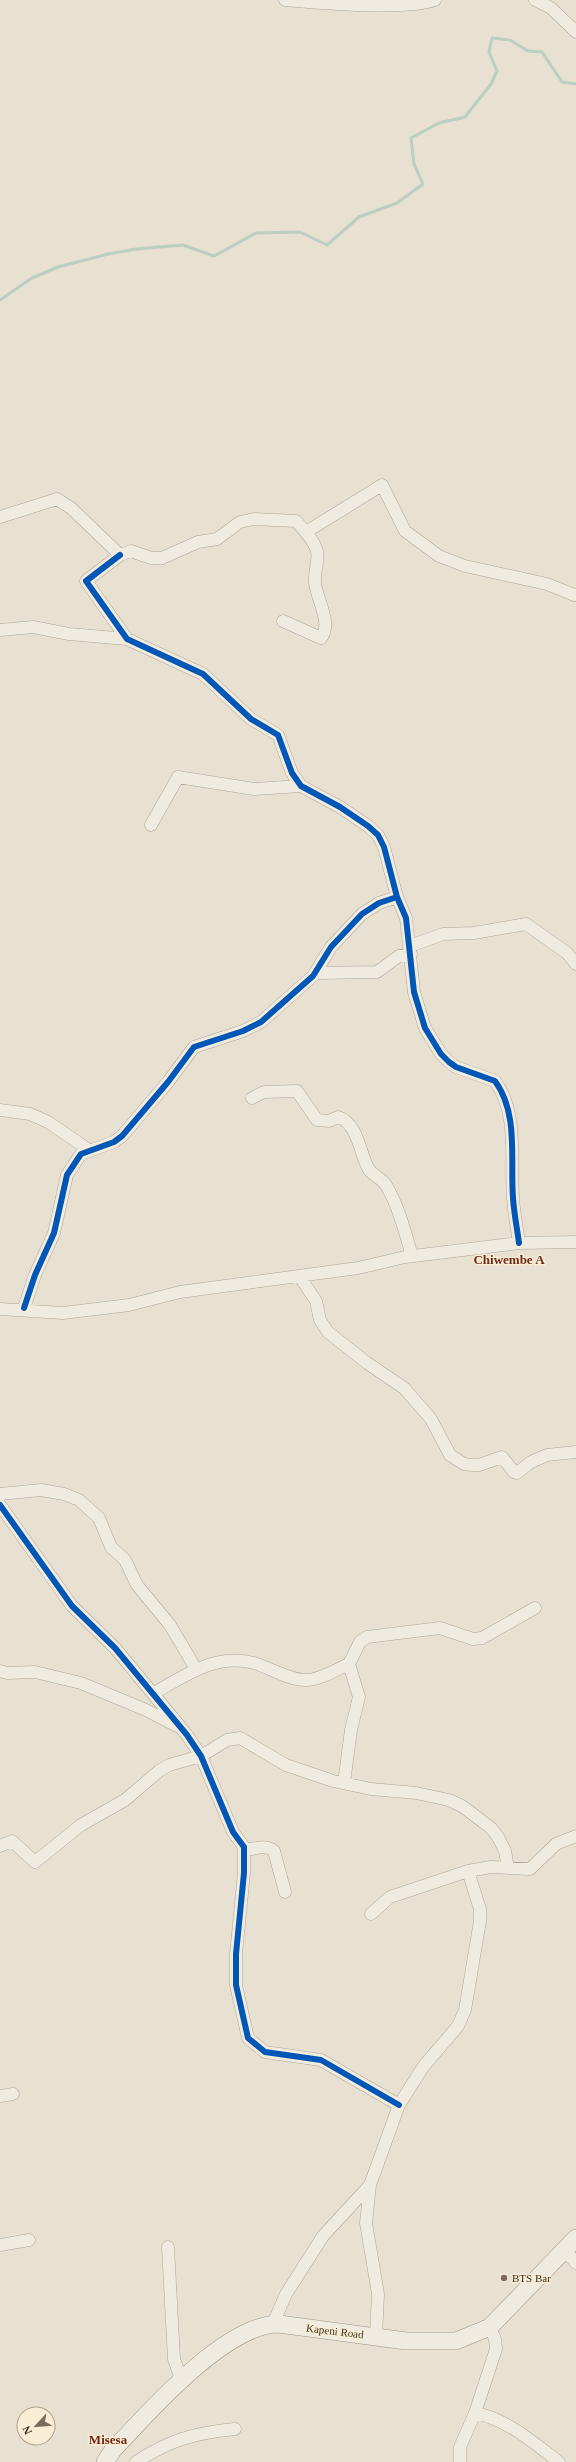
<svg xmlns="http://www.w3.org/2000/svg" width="576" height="2462" viewBox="0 0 576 2462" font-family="'Times New Roman',serif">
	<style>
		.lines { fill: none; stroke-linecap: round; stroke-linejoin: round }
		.stream { stroke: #bacec2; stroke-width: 3 }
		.minor-casing { stroke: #aea598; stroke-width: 13 }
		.secondary-casing { stroke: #9d9488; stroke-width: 18 }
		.minor { stroke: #f0ebe1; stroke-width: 12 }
		.secondary { stroke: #f0ebe1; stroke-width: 17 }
		.cycleway-casing { stroke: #f9eed5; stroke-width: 8 }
		.cycleway { stroke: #0057b8; stroke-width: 6 }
		.poi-dot { fill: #7a6c5c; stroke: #f9eed5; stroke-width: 1.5 }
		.labels { text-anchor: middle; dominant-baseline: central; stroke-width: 3; stroke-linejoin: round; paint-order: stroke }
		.poi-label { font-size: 11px; fill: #3f2d1e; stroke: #f9eed5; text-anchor: start }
		.street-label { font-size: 11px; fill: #3f2d1e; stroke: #f9eed5 }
		.quarter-label { font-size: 13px; font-weight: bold; fill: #702918; stroke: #f9eed5 }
	</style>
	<rect width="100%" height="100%" fill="#e8e0d0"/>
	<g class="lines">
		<path class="stream" d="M0,300L32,278L58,267L108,254L136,249L183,245L214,256L256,233L300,232L327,245L359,217L397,203L423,184L414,164L411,138L439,123L465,117L491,84L497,71L489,52L492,38L510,40L528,51L542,52L562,82L576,84"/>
		<defs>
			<path id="minor" d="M285,0C318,3 406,11 435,0
				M535,0L551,8L576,32
				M0,517L57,499L71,508L120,555L131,551L151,558H162L198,542L217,539L240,522L254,519L296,521C303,529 314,540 317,551C319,561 314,572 315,582C316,598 333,624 321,638L283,621
				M306,532L382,485L405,531L439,556L465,566L547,584L574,595
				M120,555L86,581L127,639L203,674L251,719L278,735L292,773L301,786L340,807L368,826L378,835L384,847L397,897L406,918L414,992L425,1028L441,1054L449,1062L456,1067L495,1081C519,1114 510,1159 513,1198C514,1213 517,1228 519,1243
				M0,630L33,627L69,634L127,639
				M151,825L178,777L254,789L301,786
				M410,946L443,934L474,933L526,924L567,953L576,964
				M316,973L377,972L399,956L411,954
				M252,1098L264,1092L297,1091L317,1120L329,1121L338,1117C358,1123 360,1154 368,1168C372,1176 381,1177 386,1185C399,1207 405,1232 412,1256
				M0,1110L30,1114L48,1122L89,1150
				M300,1277L316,1301L320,1320L328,1332L367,1363L404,1388L431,1419L450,1455L464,1464L472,1465H479L502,1457L514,1472L517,1473L531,1462L547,1455L576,1452
				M24,1308L35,1275L54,1233L67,1175L81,1154L114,1142L122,1136L168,1082L194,1047L243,1031L261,1022L313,976L331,947L362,914L379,903L397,897
				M0,1309L63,1313L129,1305L180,1292L358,1268L405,1257L519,1243L576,1242
				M0,1494L41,1490L64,1494L79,1500L99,1518L111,1547L125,1560L137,1585L170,1625L196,1669
				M0,1505L72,1606L115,1648L187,1735L201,1756L233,1832L244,1847V1873L236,1954V1985L248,2038L265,2052L321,2060L399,2105
				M0,1671L7,1673L35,1672L81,1683L146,1710L177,1726
				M154,1693C186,1675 216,1653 254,1663C270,1668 289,1680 306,1680C320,1680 337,1669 349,1664
				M344,1783L351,1730L359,1697L349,1664L360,1642L367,1637L440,1628L473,1639L482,1638L535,1608
				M0,1846L12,1841L35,1862L81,1825L125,1800L159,1771L169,1765L201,1756L227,1740L240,1738L286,1765L333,1781L371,1789L416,1793L449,1800L462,1806L491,1828L498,1837L505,1851L508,1868
				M245,1850C255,1849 266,1844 274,1851L285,1892
				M371,1914L390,1897L468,1871L491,1867L530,1869L556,1844L576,1836
				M0,2096L13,2094
				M0,2245L29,2240
				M168,2247L174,2359L181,2379
				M565,2250L576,2263
				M273,2324L286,2294L323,2236L370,2185
				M376,2336L378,2294L366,2223L370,2185L399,2105L423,2067L458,2026L465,2010L480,1921V1909L468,1871
				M475,2413C507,2419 534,2443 559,2462
				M136,2462C170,2440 194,2433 235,2429
				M460,2462V2447L475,2413L496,2349L495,2339L490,2327"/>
			<path id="secondary" d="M105,2462L113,2450C148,2413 225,2324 279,2324L406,2341H456L490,2327L576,2238"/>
		</defs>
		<use href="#minor" class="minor-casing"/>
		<use href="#secondary" class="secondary-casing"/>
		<use href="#minor" class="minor"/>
		<use href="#secondary" class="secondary"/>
		<defs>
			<path id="cycleway" d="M120,555L86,581L127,639L203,674L251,719L278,735L292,773L301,786L340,807L368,826L378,835L384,847L397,897L406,918L414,992L425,1028L441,1054L449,1062L456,1067L495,1081C519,1114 510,1159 513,1198C514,1213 517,1228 519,1243
				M24,1308L35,1275L54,1233L67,1175L81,1154L114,1142L122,1136L168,1082L194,1047L243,1031L261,1022L313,976L331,947L362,914L379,903L397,897
				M0,1505L72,1606L115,1648L187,1735L201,1756L233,1832L244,1847V1873L236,1954V1985L248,2038L265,2052L321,2060L399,2105"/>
		</defs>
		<use href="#cycleway" class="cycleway-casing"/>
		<use href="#cycleway" class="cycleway"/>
	</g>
	<circle class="poi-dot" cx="504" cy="2278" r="4"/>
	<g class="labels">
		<g class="poi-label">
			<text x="512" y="2278">BTS Bar</text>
		</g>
		<g class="street-label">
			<text transform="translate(335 2331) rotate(7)">Kapeni Road</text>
		</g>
		<g class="quarter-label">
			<text x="509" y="1259">Chiwembe A</text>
			<text x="108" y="2439">Misesa</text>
		</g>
	</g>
	<g transform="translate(36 2426) rotate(244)"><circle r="19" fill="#f9eed5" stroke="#afa18c"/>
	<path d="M0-3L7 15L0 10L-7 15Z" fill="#7a6c5c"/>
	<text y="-6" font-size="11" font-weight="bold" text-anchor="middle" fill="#3f2d1e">N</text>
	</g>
</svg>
